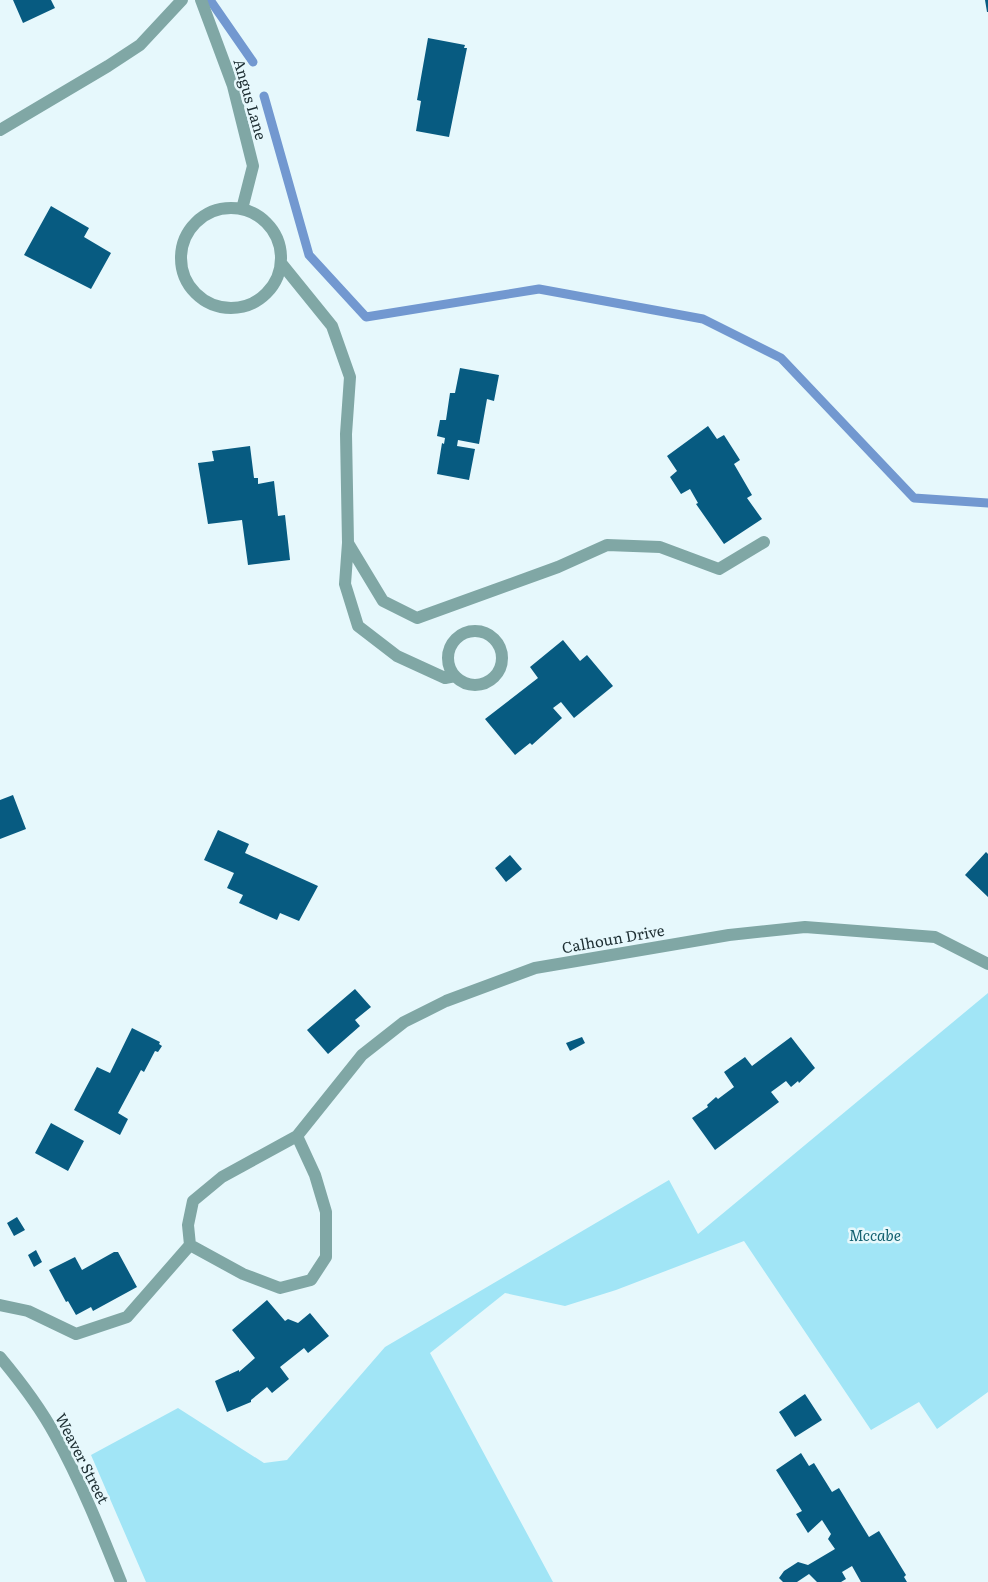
<svg xmlns="http://www.w3.org/2000/svg" width="988" height="1582" viewBox="0 0 988 1582" font-family="Literata,serif">
	<style>
		.green { fill: #a1e5f6 }
		.lines { fill: none; stroke-linecap: round; stroke-linejoin: round }
		.stream { stroke: #7298d0; stroke-width: 9 }
		.building { fill: #075b81 }
		.minor { stroke: #80a7a5; stroke-width: 12 }
		.labels { text-anchor: middle; dominant-baseline: central; stroke-width: 5; stroke-linejoin: round; paint-order: stroke }
		.street-label { font-size: 15px; fill: #1d2e32; stroke: #e6f8fc }
		.park-label { font-size: 15px; font-style: italic; fill: #136170; stroke: #e6f8fc }
	</style>
	<rect width="100%" height="100%" fill="#e6f8fc"/>
	<path class="green" d="M988,993V1392L937,1429L919,1402L871,1430L744,1241L616,1290L565,1306L505,1293L430,1353L553,1582H146L91,1455L178,1408L264,1463L287,1460L385,1347L669,1180L698,1234Z"/>
	<g class="lines">
		<path class="stream" d="M210,0L253,62
			M264,96L309,255L366,317L539,289L703,319L781,358L914,498L988,503"/>
	</g>
	<path class="building" d="M13,0H51L55,8L23,23Z
		M985,0H988V12H987Z
		M428,38L465,45L464,48H467L449,137L416,131L421,101L417,100Z
		M51,206L89,228L84,237L111,253L91,289L24,255Z
		M460,368L499,375L494,401L487,399L479,444L458,440L457,446L475,449L469,480L437,474L442,443L444,444L445,438L437,436L440,420H446L450,393H455Z
		M708,426L717,439L724,435L740,460L734,464L752,495L747,498L762,519L724,544L696,504L698,503L690,489L681,494L670,477L677,471L667,456Z
		M250,446L254,478H258V484L274,481L278,516L285,515L290,560L248,565L242,520L208,524L198,463L214,461L212,451Z
		M563,640L580,661L587,655L613,686L574,718L561,702L553,708L562,718L532,745L530,743L515,755L485,719L538,678L530,667Z
		M13,795L26,829L0,839V800Z
		M218,830L249,844L245,853L318,886L299,921L280,913L277,920L239,903L243,895L227,888L234,873L204,860Z
		M986,852L988,854V897L965,875Z
		M510,855L522,869L506,882L495,868Z
		M355,989L371,1007L355,1020L360,1026L328,1054L307,1030Z
		M132,1028L160,1042L159,1044L162,1046L158,1052L155,1051L144,1072L141,1070L118,1113L128,1119L120,1135L74,1110L97,1067L110,1073Z
		M582,1037L585,1043L570,1051L566,1043Z
		M791,1037L815,1068L799,1083L798,1081L791,1087L786,1081L771,1092L779,1102L715,1150L692,1118L708,1107L707,1105L716,1097L718,1099L734,1087L724,1072L745,1057L752,1066Z
		M51,1123L84,1141L68,1171L35,1153Z
		M17,1217L25,1230L14,1236L7,1223Z
		M36,1250L42,1262L34,1267L28,1255Z
		M114,1252H118L137,1287L93,1311L91,1307L76,1315L68,1301L66,1302L49,1270L75,1257L82,1270Z
		M267,1300L285,1321L288,1319L298,1323L310,1313L329,1336L308,1353L304,1348L280,1367L289,1379L272,1393L267,1387L251,1400V1402L227,1412L215,1381L239,1370V1372L255,1358L232,1330Z
		M805,1394L822,1420L795,1437L779,1412Z
		M801,1453L809,1466L814,1463L832,1492L839,1488L869,1537L879,1531L906,1575L904,1577L907,1582H861L852,1566L842,1572L846,1579L841,1582H817L809,1574L797,1582H783L779,1578L784,1571L798,1562L808,1565L835,1549L828,1539L831,1534L822,1520L808,1533L796,1514L802,1511L776,1470Z"/>
	<g class="lines">
		<path class="minor" d="M201,0L233,86L253,166L242,209
			M0,130L108,66L140,45L182,0
			M181 258a50 50 0 1 1 100 0a50 50 0 1 1-100 0Z
			M281,263L332,326L350,377L346,434L348,543
			M448 658a27 27 0 1 1 54 0a27 27 0 1 1-54 0Z
			M455,676L445,678L397,656L358,626L345,584L348,543L383,601L417,618L558,567L607,545L660,547L719,569L764,542
			M297,1136L315,1175L326,1212V1257L311,1280L280,1288L243,1274L190,1245L188,1225L193,1201L222,1177L297,1136L362,1055L404,1022L446,1001L535,968L729,935L805,927L935,937L988,964
			M0,1305L28,1311L76,1334L127,1317L190,1245
			M0,1357C20,1381 40,1407 55,1435C81,1482 101,1532 121,1582"/>
	</g>
	<g class="labels">
		<g class="street-label">
			<text transform="translate(251 99) rotate(74)">Angus Lane</text>
			<text transform="translate(613 938) rotate(-10)">Calhoun Drive</text>
			<text transform="translate(83 1458) rotate(63)">Weaver Street</text>
		</g>
		<g class="park-label">
			<text x="875" y="1234">Mccabe</text>
		</g>
	</g>
</svg>
